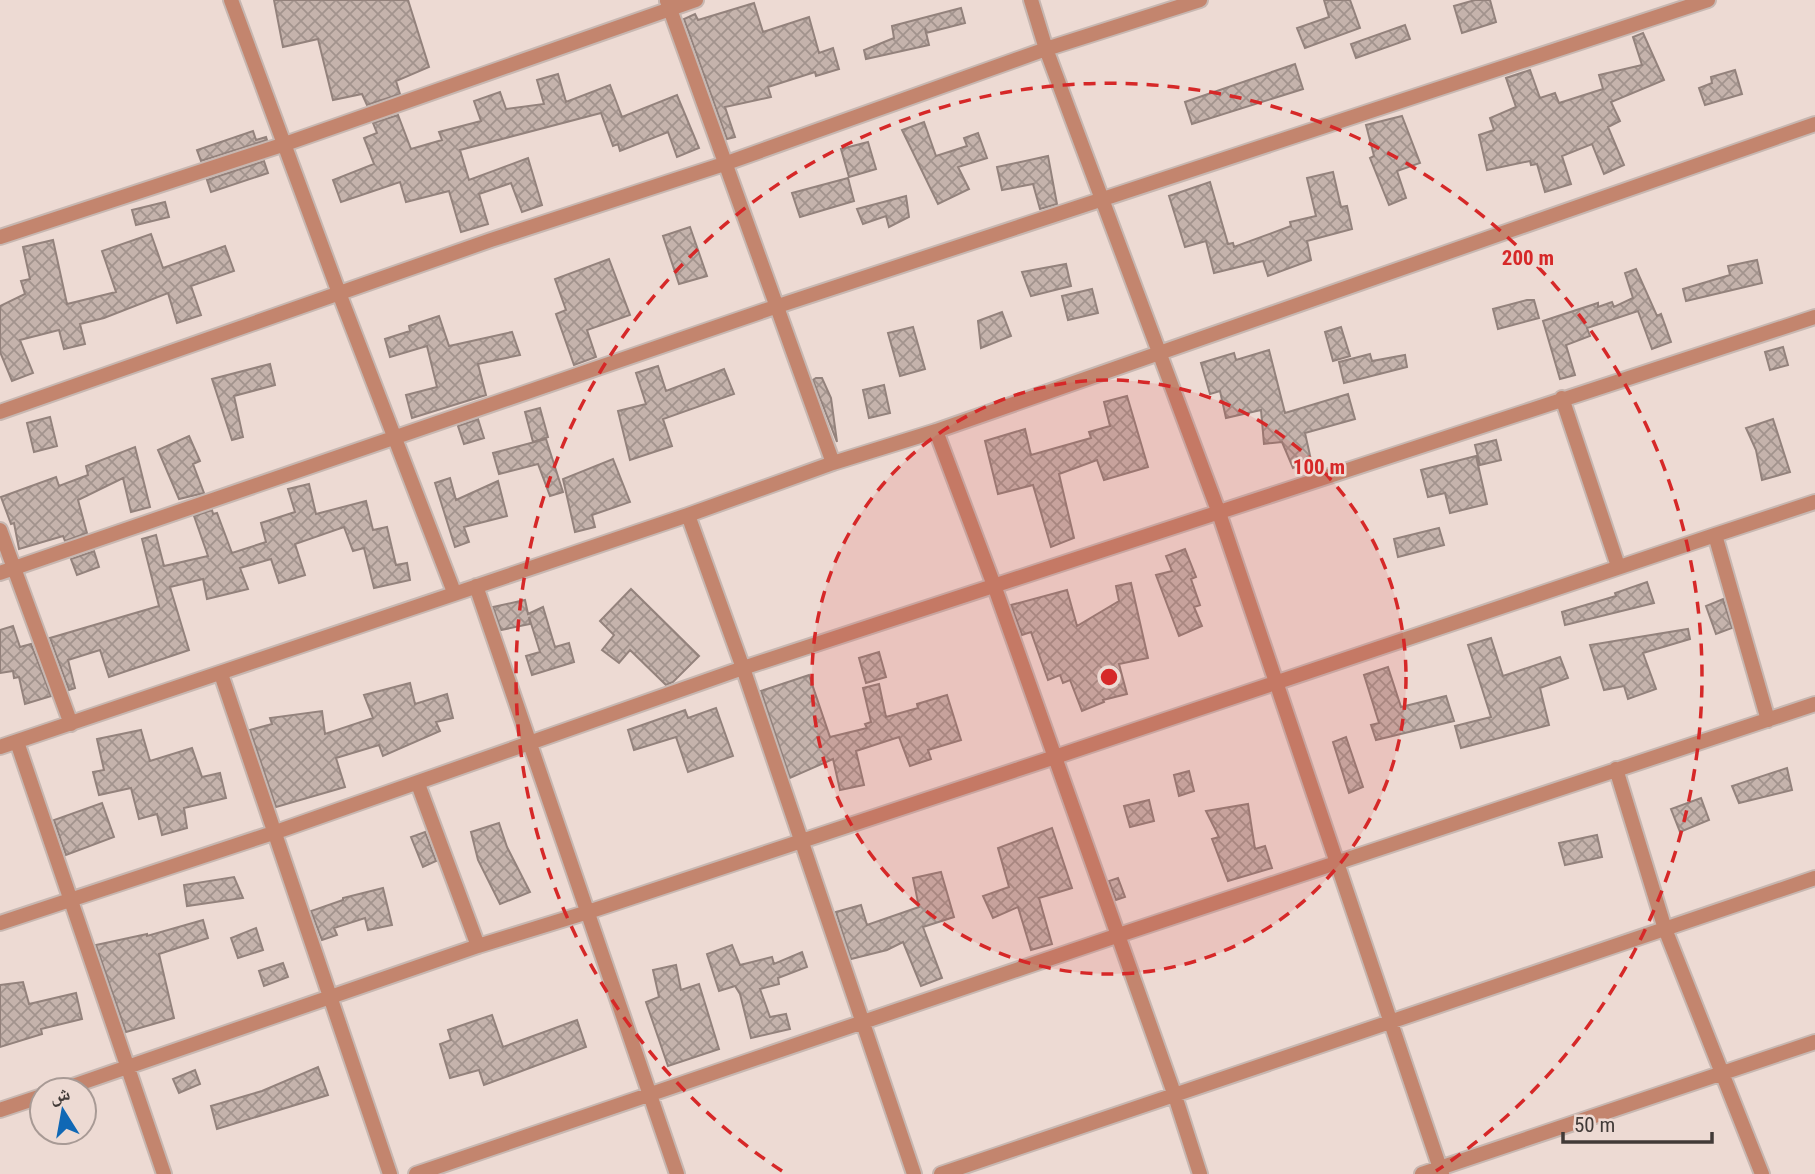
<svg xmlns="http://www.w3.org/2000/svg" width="1815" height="1174" viewBox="0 0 1815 1174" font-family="'Roboto Condensed','Noto Naskh Arabic',sans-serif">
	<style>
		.building { fill: url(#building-cross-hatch); stroke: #93827c; stroke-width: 2 }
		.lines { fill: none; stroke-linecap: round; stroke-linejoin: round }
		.street-casing { stroke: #c7b7b1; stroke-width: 18 }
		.street { stroke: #c3856e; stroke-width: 14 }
		.ring { fill: none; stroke: #d62828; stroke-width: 3.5; stroke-dasharray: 12 9 }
		.centre { fill: #d62828; stroke: #eddad3; stroke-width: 3.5 }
		.ring-label { font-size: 21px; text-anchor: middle; font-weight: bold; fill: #d62828; stroke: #eddad3; stroke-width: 5; stroke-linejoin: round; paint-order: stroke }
	</style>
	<defs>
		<pattern id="building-cross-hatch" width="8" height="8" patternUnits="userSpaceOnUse" patternTransform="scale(1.75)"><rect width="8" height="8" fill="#c5b3ac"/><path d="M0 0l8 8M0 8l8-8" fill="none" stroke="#a2938d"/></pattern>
	</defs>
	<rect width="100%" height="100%" fill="#eddad3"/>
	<path class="building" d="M274,0H408L429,67L396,81L400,94L367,105L362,94L333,100L318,39L283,47Z
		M1324,0H1350L1360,28L1305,48L1297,28L1329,17Z
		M1475,0H1490L1496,22L1462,33L1454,6Z
		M754,3L763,32L809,17L819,53L833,48L839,69L816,76L815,72L768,87L771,97L725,107L735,137L727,139L684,19L695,14L698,20Z
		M961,8L965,23L926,33L925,28L929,45L866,59L864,50L894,38L892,26Z
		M1405,25L1410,39L1356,58L1351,44Z
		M1643,33L1664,80L1611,102L1620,121L1608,127L1624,165L1604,174L1592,144L1562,156L1571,184L1545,192L1537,164L1531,165L1530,161L1487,170L1479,135L1494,130L1490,118L1516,107L1506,78L1530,70L1540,98L1555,93L1559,103L1603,89L1599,75L1642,65L1633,37Z
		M1295,64L1303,89L1192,124L1185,102Z
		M1735,70L1742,94L1705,105L1699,88L1712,83L1711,77Z
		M558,74L566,102L610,85L622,117L677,95L699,148L677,157L668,132L620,151L618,144L613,146L601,113L460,150L469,180L528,158L542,205L522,212L511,183L479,194L488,224L461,232L449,191L406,202L400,182L341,202L333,180L374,164L364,138L377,133L373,123L398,115L411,149L442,140L439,132L481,121L474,101L500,92L506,109L544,104L537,80Z
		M1402,116L1420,163L1397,171L1406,198L1389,205L1370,158L1374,156L1366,125Z
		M924,122L936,156L967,146L964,138L978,133L987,158L958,167L969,189L938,204L902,130Z
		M253,131L256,140L266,137L267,140L201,161L197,150Z
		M868,142L876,169L849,177L841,149Z
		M1048,156L1057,204L1040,209L1033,184L1002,190L997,167Z
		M264,161L268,173L211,192L207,180Z
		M1333,172L1341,207L1347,206L1352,229L1307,241L1311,260L1268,276L1263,261L1214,273L1206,241L1185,247L1169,196L1210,182L1228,244L1233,243L1234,247L1291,226L1290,222L1316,216L1307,178Z
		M848,178L854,201L800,217L792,193Z
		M906,196L909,217L889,227L886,216L863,224L857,209Z
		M165,202L169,217L136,225L132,210Z
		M690,227L707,276L679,284L663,236Z
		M151,234L163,268L225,246L234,271L191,286L201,315L177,323L168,293L104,318L80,324L85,344L64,349L59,330L20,340L33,373L12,381L0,352V306L25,294L21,281L30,279L23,247L53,240L67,304L116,292L102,251Z
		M609,259L630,315L587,330L596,357L574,365L556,314L566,310L555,279Z
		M1757,260L1762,283L1686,301L1683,289L1730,275L1728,266Z
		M1066,264L1071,286L1031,296L1022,272Z
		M1636,269L1657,316L1661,314L1671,342L1652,349L1638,311L1587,328L1590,336L1566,345L1575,375L1560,379L1543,321L1598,303V307L1612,302L1614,307L1633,298L1625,273Z
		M1092,289L1098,313L1068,320L1062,296Z
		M1527,300H1534L1539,318L1498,329L1493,309Z
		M1002,312L1011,336L981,348L978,321Z
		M439,316L449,346L512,332L520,355L478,364L486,395L412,418L406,395L437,387L427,346L390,357L385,339L410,331L409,326Z
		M913,327L925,369L900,376L888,333Z
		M1341,327L1350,356L1333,361L1325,332Z
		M1783,347L1788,365L1770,370L1765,352Z
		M1269,350L1285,413L1348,394L1355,419L1305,433L1311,460L1293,468L1282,442L1264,444L1261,410L1226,418L1220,391L1210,394L1201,363L1234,353L1236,360Z
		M1370,354L1372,361L1405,355L1407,367L1344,383L1339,362Z
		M270,364L275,385L234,396L243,437L232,440L212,379Z
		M658,366L666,391L724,369L734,394L663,419L672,446L630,460L618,411L646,404L636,373Z
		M816,378H822L831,398L837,442L813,380Z
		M884,385L890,413L869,418L863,390Z
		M1127,396L1148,467L1104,480L1097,460L1059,474L1074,538L1051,547L1033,485L998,494L985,441L1025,429L1031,455L1091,438L1089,432L1110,426L1104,402Z
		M540,408L548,437L533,442L525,412Z
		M50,417L57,446L34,452L27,423Z
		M478,419L484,438L464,444L458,426Z
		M1773,419L1790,472L1762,480L1756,450L1746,428Z
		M189,436L200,461L193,464L204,493L179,499L158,450Z
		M546,439L563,492L550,496L538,464L499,474L493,453Z
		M1496,440L1501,460L1480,465L1475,445Z
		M135,447L150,507L131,512L123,478L78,500L87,533L65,541L63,536L19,549L14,523L11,524L1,497L56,477L59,486L88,475L86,466Z
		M1476,456L1487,504L1450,513L1445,493L1428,497L1421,470Z
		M613,459L630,502L592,515L595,527L575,532L563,479Z
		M450,478L456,500L498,481L507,516L464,527L469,542L455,547L435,483Z
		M309,484L316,514L366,501L373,530L387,527L396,565L407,563L410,580L374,588L364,548L353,551L344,527L295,544L305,575L279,583L271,559L240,568L248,589L207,599L203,579L170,587L189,650L109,677L100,650L68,660L75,688L69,690L50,638L159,606L142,539L156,535L164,566L208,556L194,516L212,510L213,514L217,513L232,553L266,542L261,523L295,512L288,489Z
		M1439,528L1444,545L1398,557L1394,539Z
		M1185,549L1196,577L1191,579L1200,605L1194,607L1202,626L1179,636L1156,575L1172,571L1166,556Z
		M94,551L99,567L77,575L71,559Z
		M1647,582L1654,603L1565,625L1562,612L1616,596L1615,593Z
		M1131,583L1148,658L1119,664L1127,694L1103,700L1104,702L1082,711L1070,680L1063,683L1060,675L1048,680L1031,632L1022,635L1011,605L1067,590L1077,626L1119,601L1116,586Z
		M631,589L699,656L673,682L666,685L630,650L619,663L602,650L614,635L600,621Z
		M1723,599L1732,628L1716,634L1706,606Z
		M525,600L528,614L543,607L555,647L569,643L574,662L532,675L526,656L540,652L529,617L530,624L501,630L493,607Z
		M13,626L20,647L31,644L51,696L25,704L19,677L14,678L13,671L0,673V630Z
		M1688,629L1690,639L1643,653L1656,689L1628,699L1624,686L1604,690L1590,645Z
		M1491,638L1503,676L1560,657L1568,678L1540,688L1549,725L1461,748L1455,726L1491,717L1468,645Z
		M879,652L886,677L866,683L859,658Z
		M1388,667L1401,707L1446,696L1454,721L1376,740L1371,725L1379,723L1364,675Z
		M809,675L830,737L867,728L865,724L871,722L863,688L879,684L886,717L918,708L917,704L947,695L961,740L928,750L931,759L910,766L899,737L856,751L864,785L840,790L833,759L790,778L761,691Z
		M410,683L415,704L447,694L453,718L436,722L440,731L383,756L379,745L336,758L345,787L276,807L250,730L272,724L270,718L322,711L325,734L373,718L364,695Z
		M716,708L733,756L688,772L676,737L634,750L628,730L685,710L688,718Z
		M141,730L150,761L192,748L202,777L220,773L226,798L184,808L187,828L162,835L157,814L139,819L131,788L99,795L93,772L104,770L97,739Z
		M1346,737L1363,787L1349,793L1333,742Z
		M1787,768L1792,790L1739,803L1732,786Z
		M1189,771L1194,791L1179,796L1174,775Z
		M1701,798L1709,820L1680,832L1671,809Z
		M1149,800L1154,821L1130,827L1124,806Z
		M102,803L114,837L66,855L54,820Z
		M1248,804L1255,849L1265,846L1272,868L1228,881L1212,839L1219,837L1206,811Z
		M499,823L507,847L530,892L500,904L478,860L471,832Z
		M1052,828L1072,888L1039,898L1052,944L1031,950L1018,907L993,918L983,896L1009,887L998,848Z
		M425,832L436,861L423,867L411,837Z
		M1597,835L1602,857L1565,865L1559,843Z
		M941,872L954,917L923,927L942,978L921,986L903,942L887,950L851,959L836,912L861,905L867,925L919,907L913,878Z
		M234,877L243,898L187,906L184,885Z
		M1118,878L1125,897L1116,900L1109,881Z
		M383,888L392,925L368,930L365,918L334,928L337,935L322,940L311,911L343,900V898Z
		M203,920L208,938L159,954L174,1018L126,1032L96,945L147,934V936Z
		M256,928L263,950L238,958L231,938Z
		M732,945L740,965L772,957L774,964L802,952L807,967L778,978L779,984L760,989L770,1017L786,1014L790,1029L751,1038L740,994L735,986L719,991L707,954Z
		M283,963L288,977L264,986L259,971Z
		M676,965L681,990L699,984L719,1049L668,1066L646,1002L659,997L653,970Z
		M23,982L29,1004L76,993L82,1019L41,1029L42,1034L0,1047V985Z
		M492,1015L503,1047L577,1020L586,1047L484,1085L479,1070L450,1078L440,1044L451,1040L448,1030Z
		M318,1067L328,1095L217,1129L211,1106L262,1091Z
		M195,1070L200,1084L179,1093L173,1079Z"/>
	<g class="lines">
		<defs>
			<path id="street" d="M231,0L339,293L454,592
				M1031,0L1046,49L1219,513L1442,1174
				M667,1L833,463
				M0,237L285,144L696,0
				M1562,398L1618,566
				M0,412L491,240L724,164L1046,49L1200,0
				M936,431L995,588L1175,1096L1200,1174
				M688,515L743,668L914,1174
				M0,530L71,724
				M1715,535L1815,502
				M0,573L775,307L1708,0
				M476,586L677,1174
				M221,674L390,1174
				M17,742L164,1174
				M0,747L688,515L833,463L936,431L1815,124
				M1616,769L1665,929L1762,1174
				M418,784L478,946
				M0,923L276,832L743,668L1815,317
				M61,1090L478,946L588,912L1055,757L1715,535L1768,720
				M0,1110L42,1096
				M416,1174L1119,935L1815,704
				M941,1174L1815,878
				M1422,1174L1815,1042"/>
		</defs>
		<use href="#street" class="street-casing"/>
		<use href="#street" class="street"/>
	</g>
	<circle cx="1109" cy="677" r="297" fill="#d62828" fill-opacity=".12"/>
	<g class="ring">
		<circle cx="1109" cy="677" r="297"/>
		<path d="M782 1171A593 593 0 1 1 1436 1171"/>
	</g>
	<circle cx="1109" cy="677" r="10" class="centre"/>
	<g class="ring-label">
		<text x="1528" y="265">200 m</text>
		<text x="1319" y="474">100 m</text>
	</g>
	<g transform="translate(63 1111) rotate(349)"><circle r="33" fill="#eddad3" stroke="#a89a95" stroke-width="2"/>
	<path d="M0-5L12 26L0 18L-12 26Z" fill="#1068b5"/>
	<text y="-10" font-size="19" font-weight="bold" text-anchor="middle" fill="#413a37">ش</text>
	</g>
	<path d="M1563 1132v10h149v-10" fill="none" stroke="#413a37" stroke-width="3.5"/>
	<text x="1574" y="1132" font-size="21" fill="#413a37" stroke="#eddad3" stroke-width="5" paint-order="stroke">50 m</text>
</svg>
